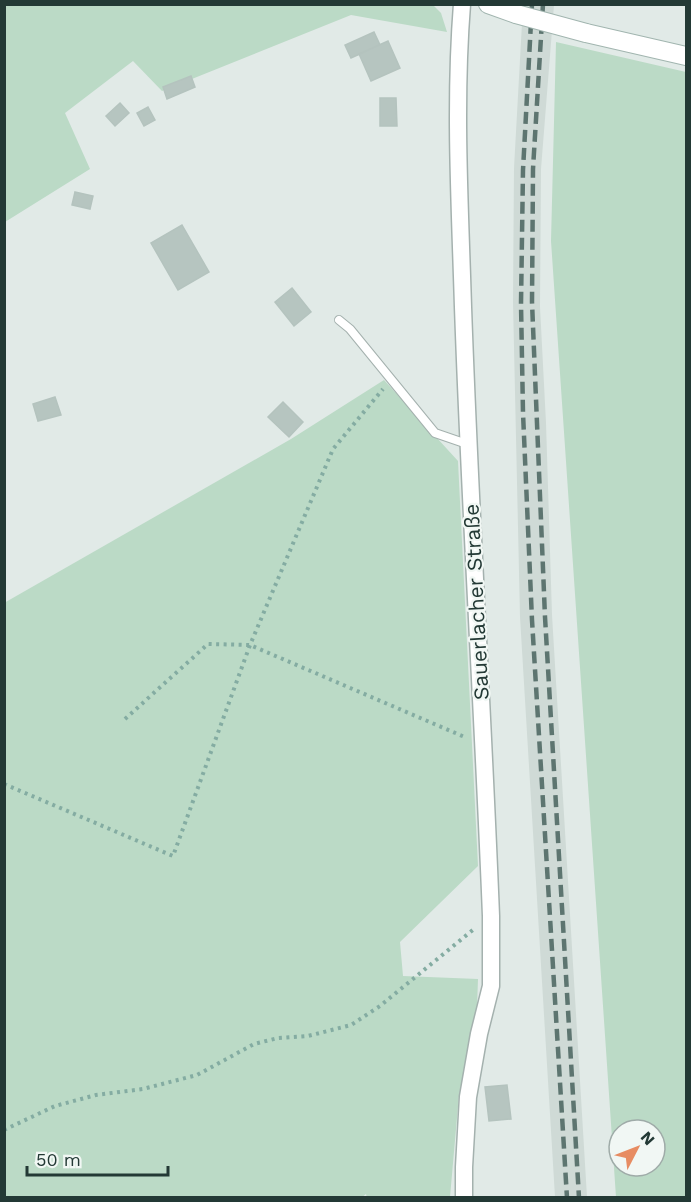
<svg xmlns="http://www.w3.org/2000/svg" width="691" height="1202" viewBox="0 0 691 1202" font-family="'Work Sans',sans-serif">
	<style>
		.built { fill: #cfdad6 }
		.green { fill: #bbdac6; fill-rule: evenodd }
		.building { fill: #b6c5c0; stroke: #b4c3be; stroke-width: 1.5 }
		.lines { fill: none; stroke-linecap: round; stroke-linejoin: round }
		.lane-casing { stroke: #a4b1ae; stroke-width: 10 }
		.street-casing { stroke: #a4b1ae; stroke-width: 19 }
		.secondary-casing { stroke: #a1b5af; stroke-width: 20 }
		.path { stroke: #84aca2; stroke-width: 4; stroke-dasharray: 3 4.5; stroke-linecap: butt }
		.lane { stroke: #fff; stroke-width: 8 }
		.street { stroke: #fff; stroke-width: 16 }
		.secondary { stroke: #fff; stroke-width: 18 }
		.rail { stroke: #5d7570; stroke-width: 4.5; stroke-dasharray: 12 6; stroke-linecap: butt }
		.secondary-bridge-casing { stroke: #a1b5af; stroke-width: 20; stroke-linecap: butt }
		.secondary-bridge { stroke: #fff; stroke-width: 18 }
		.labels { text-anchor: middle; dominant-baseline: central; stroke-width: 4.5; stroke-linejoin: round; paint-order: stroke }
		.street-label { font-size: 21px; fill: #233935; stroke: #f1f7f4 }
	</style>
	<rect width="100%" height="100%" fill="#e1eae7"/>
	<path class="built" d="M523,5H554L541,169L540,307L546,423L552,615L587,1197H555L520,617L513,302L514,168Z"/>
	<path class="green" d="M4,5H433L441,13L447,32L351,15L162,91L133,61L65,113L90,169L5,222Z
		M556,42L686,72V1197H616L551,241ZM619,1130H655V1166H619Z
		M384,380L458,461L478,866L400,942L403,976L478,979L476,1036L459,1095L450,1197L367,1198L366,1194L361,1198L5,1197L4,603L291,439Z"/>
	<path class="building" d="M374,32L380,45L351,58L345,45Z
		M388,41L400,68L371,81L359,54Z
		M191,76L195,87L167,99L163,87Z
		M380,98H396L397,126H380Z
		M120,103L129,113L115,126L106,116Z
		M148,107L155,120L144,126L137,113Z
		M75,192L93,196L90,209L72,205Z
		M182,225L209,272L178,290L151,243Z
		M292,288L311,312L294,326L275,302Z
		M55,397L61,415L38,421L33,404Z
		M283,402L303,422L289,437L268,417Z
		M507,1085L511,1119L489,1121L485,1087Z"/>
	<g class="lines">
		<defs>
			<path id="lane" d="M339,320L350,329L435,433L467,444"/>
			<path id="street" d="M462,4C454,105 460,206 463,307C470,510 483,713 491,916V986L479,1034L468,1097L464,1167V1198"/>
			<path id="secondary" d="M488,4L516,14
				M586,33L686,56"/>
		</defs>
		<use href="#lane" class="lane-casing"/>
		<use href="#street" class="street-casing"/>
		<use href="#secondary" class="secondary-casing"/>
		<path class="path" d="M72,4V5
			M125,719L208,644L250,645L467,738
			M4,784L173,856L250,645L333,449L383,389
			M4,1130L55,1106L96,1095L143,1089L197,1075L254,1044L278,1038L308,1036L351,1025L380,1006L474,929"/>
		<use href="#lane" class="lane"/>
		<use href="#street" class="street"/>
		<use href="#secondary" class="secondary"/>
		<path class="rail" d="M532,4L523,170L521,304L523,413L532,620L567,1198
			M543,4L533,169L532,302L545,617L579,1198"/>
		<defs>
			<path id="secondary-bridge" d="M516,14L586,33"/>
		</defs>
		<use href="#secondary-bridge" class="secondary-bridge-casing"/>
		<use href="#secondary-bridge" class="secondary-bridge"/>
	</g>
	<g class="labels">
		<g class="street-label">
			<text transform="translate(476 602) rotate(-93)">Sauerlacher Straße</text>
		</g>
	</g>
	<rect width="691" height="1202" fill="none" stroke="#233935" stroke-width="12"/>
	<g transform="translate(637 1148) rotate(48)"><circle r="28" fill="#f1f7f4" stroke="#9faba8" stroke-width="1.5"/>
	<path d="M0-4.5L10 22L0 15L-10 22Z" fill="#e78c62"/>
	<text y="-9" font-size="16" font-weight="bold" text-anchor="middle" fill="#233935">N</text>
	</g>
	<path d="M27 1166v9h141v-9" fill="none" stroke="#233935" stroke-width="3"/>
	<text x="36" y="1166" font-size="18" fill="#233935" stroke="#f1f7f4" stroke-width="4.5" paint-order="stroke">50 m</text>
</svg>
